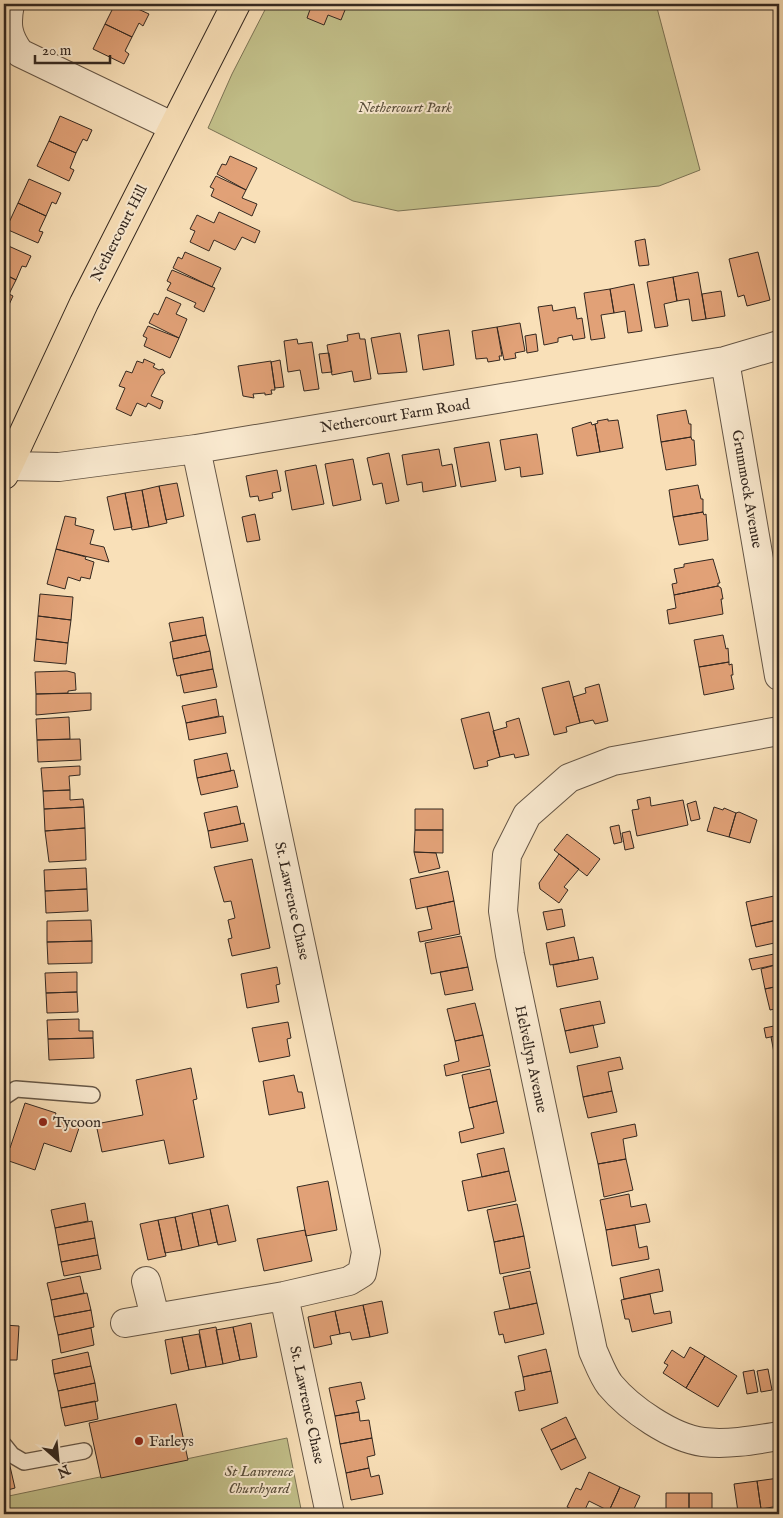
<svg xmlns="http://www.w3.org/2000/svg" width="783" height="1518" viewBox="0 0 783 1518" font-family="'IM FELL English',serif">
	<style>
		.green { fill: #c3c18b; stroke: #7c7456 }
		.building { fill: #e1a177; stroke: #342820 }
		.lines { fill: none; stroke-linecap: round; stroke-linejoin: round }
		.service-casing { stroke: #655646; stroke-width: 18 }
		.minor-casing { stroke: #655646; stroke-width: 30 }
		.primary-casing { stroke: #342820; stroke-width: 30 }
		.service { stroke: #fbebd1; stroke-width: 15 }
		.minor { stroke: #fbebd1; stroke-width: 28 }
		.primary { stroke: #f9e0b8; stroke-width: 28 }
		.poi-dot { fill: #8f2418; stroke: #fbebd1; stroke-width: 2 }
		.labels { text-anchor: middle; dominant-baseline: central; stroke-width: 4; stroke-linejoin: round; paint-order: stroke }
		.park-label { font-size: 15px; font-style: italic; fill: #584e3b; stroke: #fbebd1 }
		.street-label { font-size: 15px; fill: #342820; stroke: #fbebd1 }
		.poi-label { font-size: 15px; fill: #342820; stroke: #fbebd1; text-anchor: start }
	</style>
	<rect width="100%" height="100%" fill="#f9e0b8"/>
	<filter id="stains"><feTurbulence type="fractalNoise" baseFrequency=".004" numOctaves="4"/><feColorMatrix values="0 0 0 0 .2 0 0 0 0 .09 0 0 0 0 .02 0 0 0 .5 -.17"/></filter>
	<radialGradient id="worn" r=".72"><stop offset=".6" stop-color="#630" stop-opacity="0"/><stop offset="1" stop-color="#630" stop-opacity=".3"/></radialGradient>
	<path class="green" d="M268,4H656L700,170L659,186L398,211L353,201L208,128L232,74Z
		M287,1438L302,1514H4V1497Z"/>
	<path class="building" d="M115,4H127L149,14L143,26L139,23L132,37L105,24Z
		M312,4H344L347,5L341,20L328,15L324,25L307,18Z
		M105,24L132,37L125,51L129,54L124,64L93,49Z
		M60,116L92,130L87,141L83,139L76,153L49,141Z
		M49,141L76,153L70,168L74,170L69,181L37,166Z
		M230,156L257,168L246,190L217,174L222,164L226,165Z
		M216,176L246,190L242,198L257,204L252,216L211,196L214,189L210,187Z
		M29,179L61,193L56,204L52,202L46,216L18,203Z
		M18,203L46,216L39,231L43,232L38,243L6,229Z
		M219,212L260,231L255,243L242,237L235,250L214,240L209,251L190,242L195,231L190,229L197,215L214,223Z
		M645,239L649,265L639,266L635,241Z
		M4,244L31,256L26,267L22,266L16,280L4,274Z
		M185,252L221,268L212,287L173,268L178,257L182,259Z
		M758,252L770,300L747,306L744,295L738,297L729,259Z
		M172,270L215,288L204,312L194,307L196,303L167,290L171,283L167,281Z
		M698,272L706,319L692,321L689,299L677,301L673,277Z
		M4,274L16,280L9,294L13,296L8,307L4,305Z
		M673,277L677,301L664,304L668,326L655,328L647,282Z
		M634,284L642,331L628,333L625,311L614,313L610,289Z
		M610,289L614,313L601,315L605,338L591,340L584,293Z
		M721,291L725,316L706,319L702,294Z
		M166,297L181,304L176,314L187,319L179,338L149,323L154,313L158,315Z
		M552,305L553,311L575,307L577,319L582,318L585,338L573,340L572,335L558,338V342L544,345L538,307Z
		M520,323L525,351L515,353L516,358L504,360L497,327Z
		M148,326L179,338L170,358L144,346L147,338L143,336Z
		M497,327L502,356H499L500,360L488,362L487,358L476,359L472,331Z
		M449,330L454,365L423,370L418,335Z
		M359,333L360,339H365L371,379L354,382L352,371L332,375L327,345L348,341L347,335Z
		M400,333L407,372L378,374L371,338Z
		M536,334L538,351L527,353L525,336Z
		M297,339L298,344L312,342L319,389L304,391L300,370L288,372L284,341Z
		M329,353L332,372L322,373L319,354Z
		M144,359L155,364L153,367L159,370L163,369L165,373L161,376L151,396L163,401L160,409L148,403L146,407L137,403L131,416L116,409L125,388L119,386L126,371L132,373L137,361L143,363Z
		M280,360L284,387L275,388L271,362Z
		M271,361L275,390H271L272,394L265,395V393L253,394L254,398L243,396L238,366Z
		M686,410L689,424H691V437L661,442L657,415Z
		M608,419V421L618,420L623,448L600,452L595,424L598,423L597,421Z
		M591,422L592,425L595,424L600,452L577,456L572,428Z
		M537,434L543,474L521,477L520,467L505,470L500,440Z
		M691,437L692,440H694L696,465L666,470L661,442Z
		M489,442L496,481L461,487L454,448Z
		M439,449L442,466L452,464L456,486L423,492L422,482L407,485L402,455Z
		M389,453L399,501L386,504L382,483L373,485L367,458Z
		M353,459L361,500L333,506L325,464Z
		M316,465L324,504L292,510L285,471Z
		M277,470L281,491L272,493L273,498L259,501L258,496L250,497L246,476Z
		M177,483L184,516L166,520L159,486Z
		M698,485L701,499H703V512L673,517L669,490Z
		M159,486L167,523L149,527L142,490Z
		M142,490L149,527L132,530L125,493Z
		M125,493L132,527L114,530L107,497Z
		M703,512L704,515L706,514L708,540L679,545L673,517Z
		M255,514L260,540L247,542L242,517Z
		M65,516L76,518L75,525L94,530L90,544L104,547L109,562L56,549Z
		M56,549L86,557L85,559L94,562L90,579L81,577L80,581L68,577L65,589L47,584Z
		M713,559L720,583H718V586L674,595L672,584L677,583L674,569L684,567V564Z
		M718,586L721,588L723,599H721L723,614L669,624L667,610L676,608L674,595Z
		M40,594L73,597L71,620L38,616Z
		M38,616L71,620L68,643L36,639Z
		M203,617L206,635L173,641L169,623Z
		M206,635L210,651L173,659L170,642Z
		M723,635L726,649L728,648L729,662L699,667L694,640Z
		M36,639L68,643L66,664L34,661Z
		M210,651L213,669L177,676L173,659Z
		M729,662V665L732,664L733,675H731L734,689L704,695L699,667Z
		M213,669L217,687L184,693L180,675Z
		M67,671L75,673L76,690L68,691V693L36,694L35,672Z
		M569,681L580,723L566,727L567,732L554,735L542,688Z
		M599,684L608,721L595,724L593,720L580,723L573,697L586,693L585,688Z
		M91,693V710L36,715V694Z
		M216,699L219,716L186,723L182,706Z
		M489,712L500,757L487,761L488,766L474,769L461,719Z
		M223,716L226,733L189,740L186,723Z
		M69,717L70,739L37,740L36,719Z
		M519,718L529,755L515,758L514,754L500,757L493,731L507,727L506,722Z
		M80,739L81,760L38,762L37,740Z
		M227,753L231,771L197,778L194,760Z
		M80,766V775L69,776L70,790L43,791L41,768Z
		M234,770L238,787L201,795L197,778Z
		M70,790V800L83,799L84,807L44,809L43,791Z
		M650,797L651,806L683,800L688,825L637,836L632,810L639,809L637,800Z
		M696,801L700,819L691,821L687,804Z
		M237,806L241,824L208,831L204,813Z
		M84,807L85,828L45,831L44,809Z
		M714,807L723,810L724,808L736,813L729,837L707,831Z
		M415,809H443V830H415Z
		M739,812L757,820L750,843L729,837L736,813Z
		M244,823L248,841L211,848L208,831Z
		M619,825L622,842L614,844L610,827Z
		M85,828L86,860L49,862L45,831Z
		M415,830H443V853L414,852Z
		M630,831L634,848L625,850L622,833Z
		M567,834L600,859L587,876L554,850Z
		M414,852L436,853L440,868L419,873Z
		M559,854L579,869L564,887L568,890L559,903L540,889L539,883Z
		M252,859L270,948L232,956L228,939L232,938L228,920L235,918L231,901L224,902L214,867Z
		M86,868L87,889L45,891L44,870Z
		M448,871L454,901L416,909L410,879Z
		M87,889L88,911L46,913L45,891Z
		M774,896L778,920L751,926L746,902Z
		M454,901L460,934L420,942L418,932L432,929L427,907Z
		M562,909L565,926L547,930L543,912Z
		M91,920L92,941L47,942V921Z
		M776,920L779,942L756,947L751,926Z
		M461,936L468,967L431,974L425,943Z
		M574,937L579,960L550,965L546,943Z
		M92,941V963L48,964L47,942Z
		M779,953V964L752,970L749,959Z
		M593,957L598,979L557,987L553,965Z
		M779,964V986L765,989L761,969Z
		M277,967L280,984L276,985L279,1002L247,1008L241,974Z
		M468,967L473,990L445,995L440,972Z
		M77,972V992L46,993L45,973Z
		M779,986V1008L770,1010L765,989Z
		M77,992L78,1012L47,1013L46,993Z
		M600,1001L605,1023L565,1031L560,1009Z
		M475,1003L483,1035L455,1041L447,1009Z
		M79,1019V1031H93V1038L48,1039L47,1020Z
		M288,1022L291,1038L287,1039L290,1056L259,1062L252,1028Z
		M593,1025L598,1047L570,1053L565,1031Z
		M779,1025V1035L766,1038L764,1028Z
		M483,1035L490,1066L446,1076L444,1065L459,1061L455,1041Z
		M779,1035V1057L775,1058L771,1037Z
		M93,1038L94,1058L49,1060L48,1039Z
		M620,1057L623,1069L608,1072L612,1091L583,1097L577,1066Z
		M191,1068L197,1099L193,1100L204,1157L169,1164L164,1140L102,1152L96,1124L143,1115L136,1080Z
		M490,1069L497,1101L469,1108L462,1075Z
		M294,1075L298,1092H302L305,1108L269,1115L263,1081Z
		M612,1091L617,1112L588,1118L583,1097Z
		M497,1101L504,1133L461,1143L459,1132L474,1128L469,1108Z
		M25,1103L56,1113L54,1119L79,1128L71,1152L44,1143L35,1170L9,1161L5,1174L4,1146L10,1148Z
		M635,1124L637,1136L623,1139L626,1159L598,1164L591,1133Z
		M504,1148L509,1171L482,1177L477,1154Z
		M626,1159L633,1190L604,1197L598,1164Z
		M509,1171L516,1201L468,1211L462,1181Z
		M328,1181L337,1230L306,1236L297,1187Z
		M629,1194L631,1207L646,1204L650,1222L606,1230L600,1200Z
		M85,1203L88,1221L55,1228L51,1210Z
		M517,1204L524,1236L494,1242L487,1210Z
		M228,1205L236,1241L218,1245L210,1209Z
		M210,1209L217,1242L199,1246L192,1213Z
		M192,1213L199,1246L182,1250L175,1217Z
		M175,1217L182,1250L165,1253L158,1220Z
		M158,1220L166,1256L148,1260L140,1224Z
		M92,1221L95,1238L58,1245L55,1228Z
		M635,1225L639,1248L647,1246L649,1259L612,1266L606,1230Z
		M305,1230L312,1261L264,1271L257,1239Z
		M524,1236L530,1268L500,1274L494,1242Z
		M95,1238L98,1255L61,1262L58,1245Z
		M98,1255L101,1269L64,1276L61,1262Z
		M659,1269L663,1291L624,1299L620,1278Z
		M530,1271L537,1303L510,1309L503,1277Z
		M80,1276L84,1293L51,1300L47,1283Z
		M87,1293L91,1310L54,1317L51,1300Z
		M650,1294L654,1314L670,1311L672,1323L632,1332L629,1319H625L621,1300Z
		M382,1301L388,1333L370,1337L363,1305Z
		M537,1303L544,1334L505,1343L503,1334L499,1335L494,1312Z
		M363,1305L370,1337L352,1340L350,1332L340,1334L335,1311Z
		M91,1310L94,1327L58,1335L54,1317Z
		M335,1311L340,1334L330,1336L332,1344L314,1348L308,1317Z
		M251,1323L257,1357L240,1360L233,1327Z
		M4,1325L19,1326L17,1360H4Z
		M216,1327L223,1364L206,1367L199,1330Z
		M233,1327L240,1360L223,1364L216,1330Z
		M91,1328L94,1345L61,1353L58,1335Z
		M199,1334L206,1367L189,1370L182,1337Z
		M182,1337L189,1370L171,1374L165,1340Z
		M690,1347L705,1356L686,1388L663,1373L668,1365L664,1363L672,1350L684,1358Z
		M546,1349L551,1371L523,1377L518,1356Z
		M88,1352L91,1366L54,1374L52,1360Z
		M705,1356L737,1376L718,1407L686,1388Z
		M91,1366L95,1383L58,1391L54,1374Z
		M768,1369L772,1390L761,1392L757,1371Z
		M754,1370L758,1392L747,1394L743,1372Z
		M551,1371L558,1403L519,1411L515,1392L525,1390L523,1377Z
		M361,1382L365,1399L356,1401L359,1412L335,1416L329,1388Z
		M95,1383L98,1401L61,1408L58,1391Z
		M95,1401L98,1419L65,1426L61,1408Z
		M176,1404L188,1460L101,1478L89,1423Z
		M359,1412L360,1421L369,1420L372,1438L340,1444L335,1416Z
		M566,1417L576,1438L551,1450L541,1429Z
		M372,1438L375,1455L367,1457L369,1468L346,1473L340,1444Z
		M576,1438L586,1458L561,1470L551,1450Z
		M9,1462L15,1488L4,1491V1463Z
		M369,1468L371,1477L379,1475L383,1494L351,1500L346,1473Z
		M589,1472L620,1487L609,1511L589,1501L583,1514L567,1507L576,1488L581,1490Z
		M779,1478V1506L761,1509L757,1481Z
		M757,1481L761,1509L738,1512L734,1484Z
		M620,1487L640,1496L633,1511L641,1514H616L609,1511Z
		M666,1493H689V1514H666Z
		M689,1493H712V1514H689Z"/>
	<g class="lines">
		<defs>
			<path id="service" d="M4,1097L16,1089L92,1095
				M4,1445L12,1455L24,1462L84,1451"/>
			<path id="minor" d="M10,4C6,24 7,36 20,53L172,126
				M725,361L779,676
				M8,466L59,467L196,449L725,361L779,345
				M779,731L613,761L569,778L527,815L507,855L503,911L510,955L593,1351C598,1362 603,1376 610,1385C630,1409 672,1438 703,1442C728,1445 755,1440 779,1436
				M146,1281L155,1317
				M284,1296L330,1514
				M125,1323L284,1296L349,1281L362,1273L366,1252L196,449"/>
			<path id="primary" d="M4,475L84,303L236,4"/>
		</defs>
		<use href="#service" class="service-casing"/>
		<use href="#minor" class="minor-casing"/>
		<use href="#primary" class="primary-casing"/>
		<use href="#service" class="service"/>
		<use href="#minor" class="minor"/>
		<use href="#primary" class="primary"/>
	</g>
	<g class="poi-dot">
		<circle cx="43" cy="1122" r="5"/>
		<circle cx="139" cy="1441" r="5"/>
	</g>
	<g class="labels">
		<g class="park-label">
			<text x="405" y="107">Nethercourt Park</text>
			<text x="259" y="1471">St Lawrence<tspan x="259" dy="17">Churchyard</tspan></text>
		</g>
		<g class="street-label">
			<text transform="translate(119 233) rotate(-63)">Nethercourt Hill</text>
			<text transform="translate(395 416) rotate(-9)">Nethercourt Farm Road</text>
			<text transform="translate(747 489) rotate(80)">Grummock Avenue</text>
			<text transform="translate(292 901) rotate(78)">St. Lawrence Chase</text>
			<text transform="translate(531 1059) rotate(78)">Helvellyn Avenue</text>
			<text transform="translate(307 1405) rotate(78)">St. Lawrence Chase</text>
		</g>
		<g class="poi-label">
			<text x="53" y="1122">Tycoon</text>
			<text x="149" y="1441">Farleys</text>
		</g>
	</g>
	<rect width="783" height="1518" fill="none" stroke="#f9e0b8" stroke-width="20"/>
	<rect x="5" y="5" width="773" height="1508" fill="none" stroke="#342820" stroke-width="2.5"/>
	<rect x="10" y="10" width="763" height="1498" fill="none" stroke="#342820"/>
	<g transform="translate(58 1460) rotate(153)" stroke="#fbebd1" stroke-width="4" paint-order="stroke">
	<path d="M0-4L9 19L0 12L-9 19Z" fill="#342820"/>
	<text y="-8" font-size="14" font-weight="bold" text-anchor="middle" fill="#342820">N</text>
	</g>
	<path d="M35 55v8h75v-8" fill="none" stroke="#342820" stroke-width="2.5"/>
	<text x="42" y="55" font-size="15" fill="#342820" stroke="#fbebd1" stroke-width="4" paint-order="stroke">20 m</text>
	<rect width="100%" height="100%" filter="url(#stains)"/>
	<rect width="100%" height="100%" fill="url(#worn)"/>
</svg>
